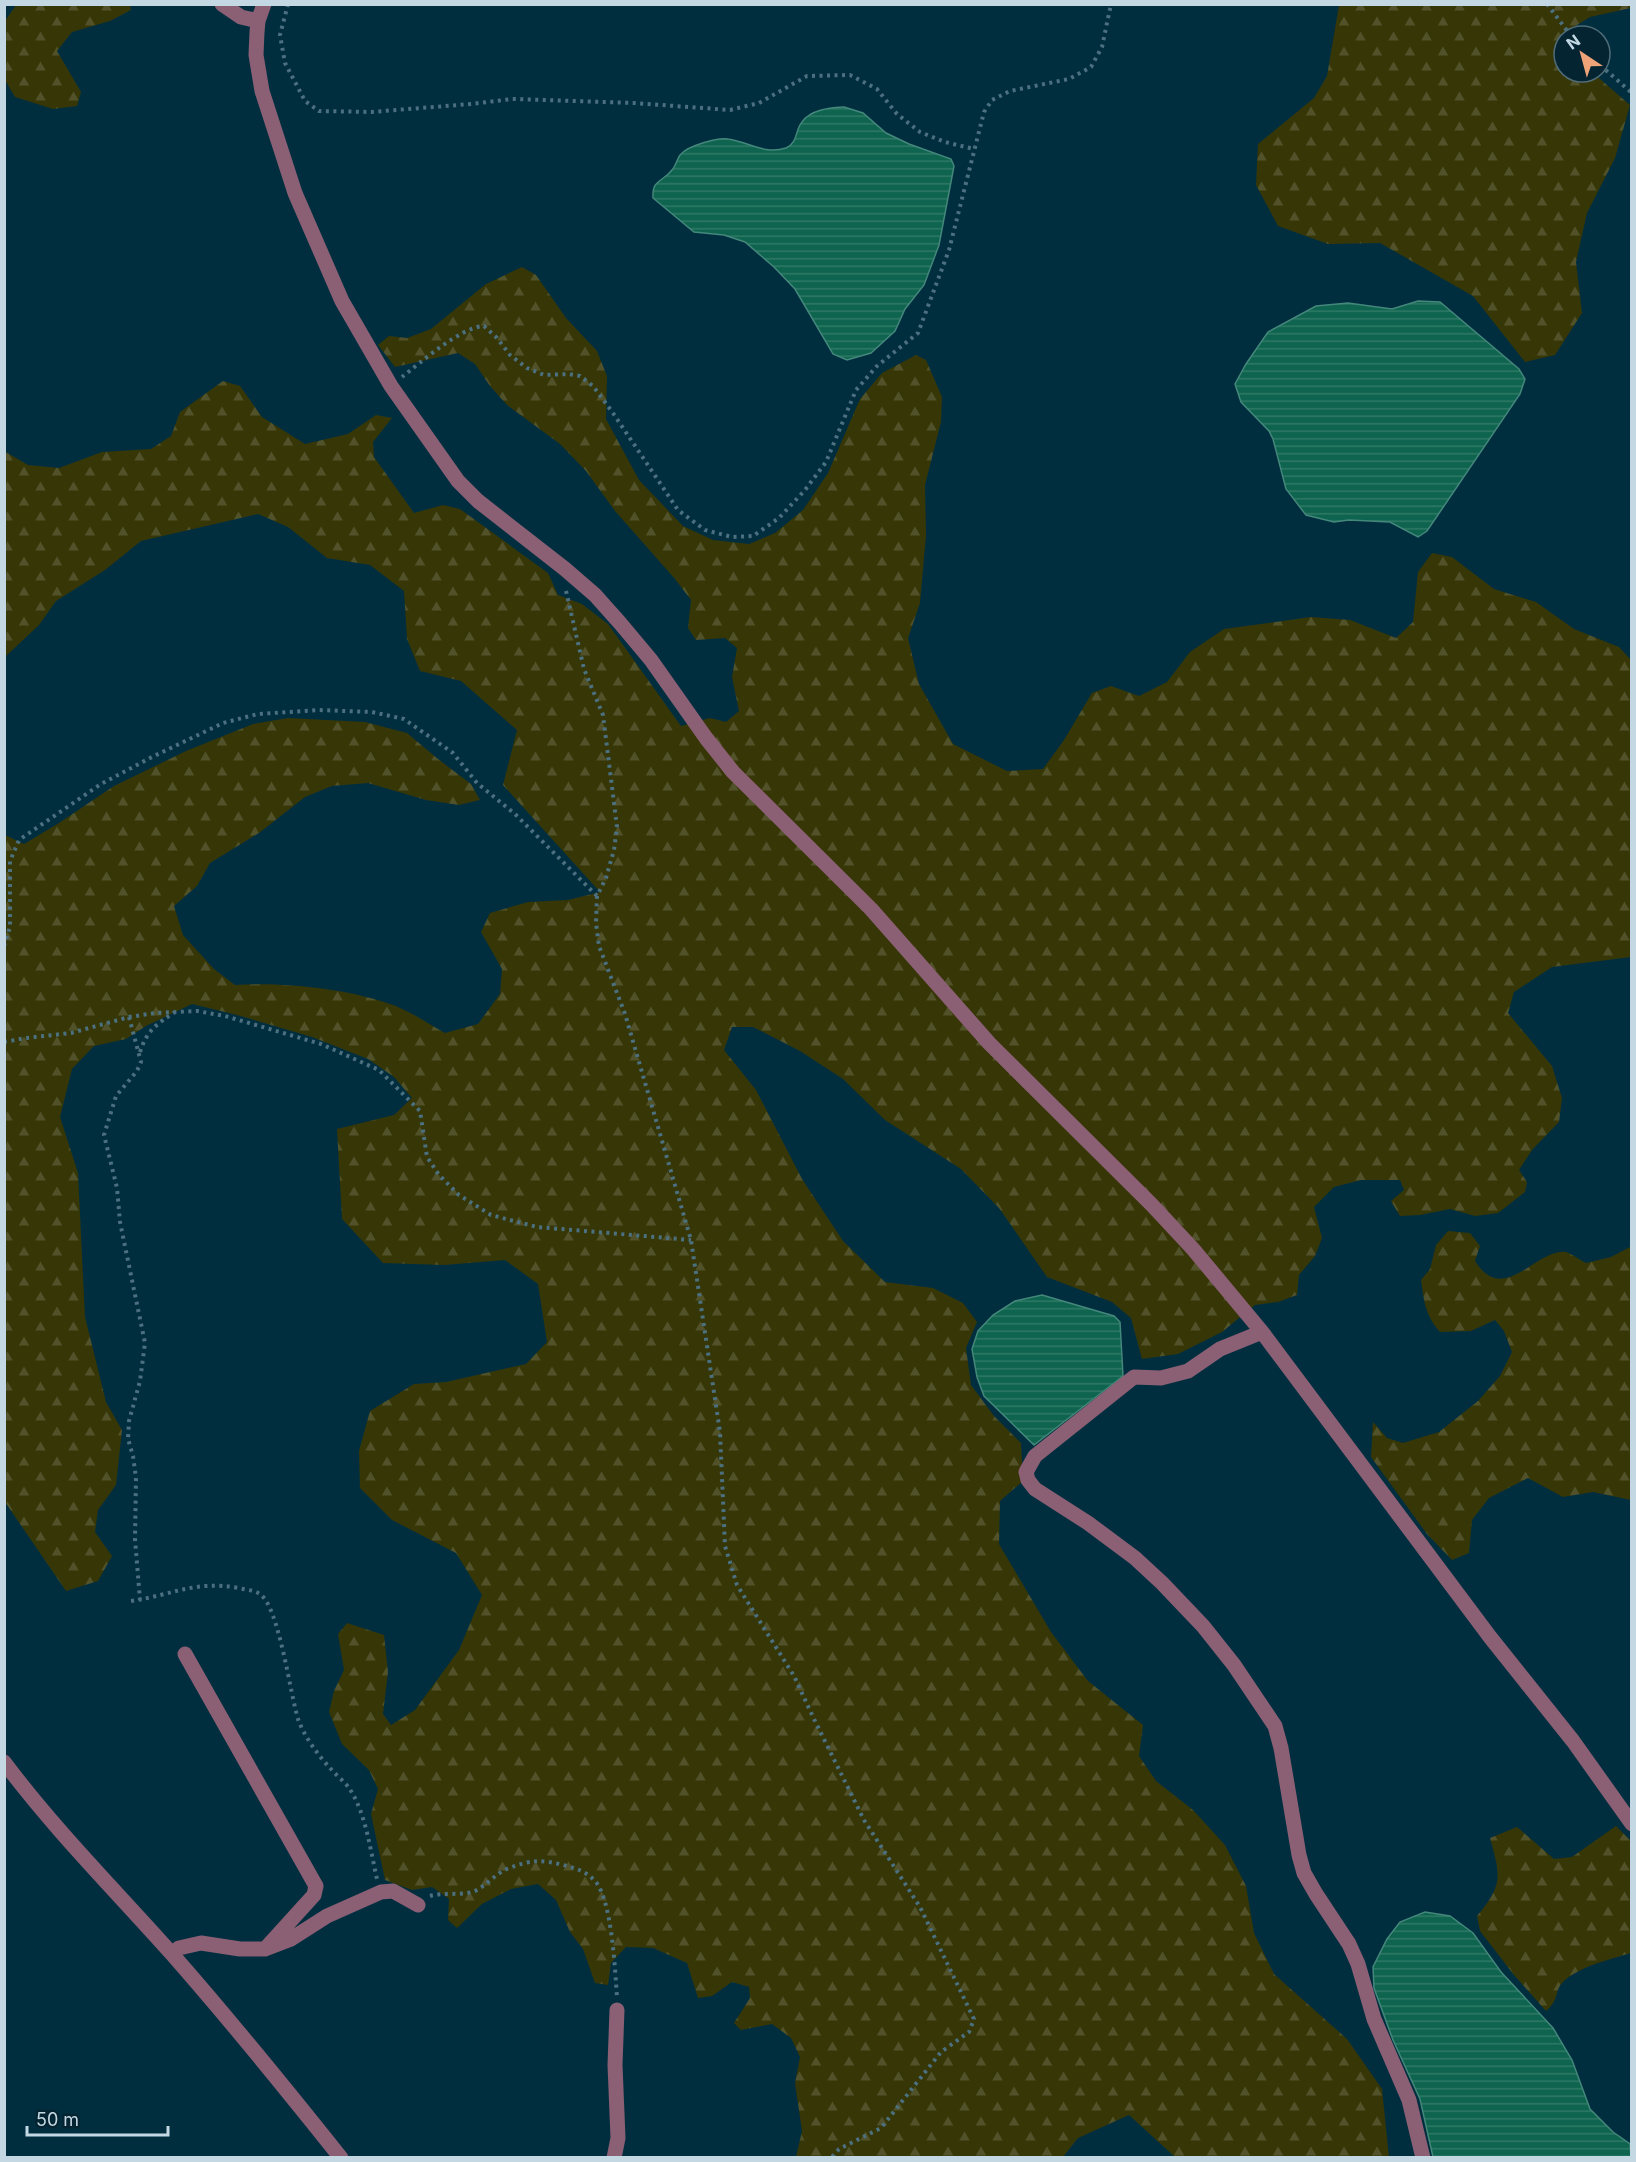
<svg xmlns="http://www.w3.org/2000/svg" width="1636" height="2162" viewBox="0 0 1636 2162" font-family="Inter,sans-serif">
	<style>
		.forest { fill: url(#forest-firs) }
		.water { fill: url(#water-rules); stroke: #44877b; stroke-width: 1.5 }
		.lines { fill: none; stroke-linecap: round; stroke-linejoin: round }
		.path { stroke: #4c707f; stroke-width: 4; stroke-dasharray: 3 4.5; stroke-linecap: butt }
		.minor { stroke: #8b5f74; stroke-width: 15 }
	</style>
	<defs>
		<pattern id="forest-firs" width="22" height="20" patternUnits="userSpaceOnUse" patternTransform="scale(1.5)"><rect width="22" height="20" fill="#363606"/><path d="M5 1l3.5 6h-7zM16 11l3.5 6h-7z" fill="#51522a"/></pattern>
		<pattern id="water-rules" width="6" height="5" patternUnits="userSpaceOnUse" patternTransform="scale(1.5)"><rect width="6" height="5" fill="#0e644e"/><path d="M0 2.5h6" fill="none" stroke="#2f7967"/></pattern>
	</defs>
	<rect width="100%" height="100%" fill="#012e3f"/>
	<path class="forest" d="M17,4L130,5L131,10L110,21L72,32L57,51L81,92L77,106L53,109L15,97L5,80L4,22Z
		M1339,5H1631V8L1590,17L1561,35L1564,40V72H1592L1630,105L1615,158L1587,213L1576,262L1582,313L1555,355L1525,362L1473,296L1380,243L1328,244L1278,226L1256,185L1258,144L1314,98L1327,76Z
		M522,267L536,275L566,318L597,351L607,376L606,419L639,480L683,526L713,540L749,544L775,533L803,510L828,473L860,399L882,373L916,355L926,360L942,397L941,422L925,485L926,536L920,603L908,638L919,684L953,744L1007,771L1043,769L1064,740L1092,693L1111,686L1139,696L1167,682L1190,652L1224,629L1311,617L1350,620L1396,638L1413,622L1418,572L1432,553L1452,557L1494,589L1536,602L1574,629L1619,647L1631,660V957L1552,967L1514,992L1508,1013L1552,1066L1562,1098L1559,1122L1532,1150L1519,1170L1527,1182L1525,1192L1498,1213L1475,1216L1450,1209L1420,1215L1400,1216L1391,1201L1404,1190L1400,1180H1361L1334,1187L1314,1207L1322,1238L1315,1256L1299,1275L1297,1295L1278,1302L1255,1305L1222,1332L1178,1354L1142,1359L1131,1318L1112,1302L1047,1277L999,1208L961,1169L885,1120L843,1079L800,1051L753,1027H732L724,1050L756,1090L802,1179L843,1241L885,1282L933,1288L963,1303L977,1322L966,1348L971,1385L994,1416L1021,1443L1023,1481L1000,1501L999,1544L1051,1632L1088,1681L1143,1725L1139,1756L1156,1781L1193,1810L1225,1845L1246,1886L1254,1933L1274,1974L1347,2039L1382,2089L1389,2157H1175L1129,2115L1078,2138L1063,2157H796L802,2131L795,2083L800,2057L791,2038L772,2024L741,2030L734,2023L750,1998L749,1987L732,1982L712,1996L698,1998L687,1963L653,1948L626,1947L611,1963L608,1985L595,1983L583,1949L570,1932L556,1900L538,1884L511,1889L482,1904L457,1928L448,1920L449,1899L432,1887L412,1890L385,1880L371,1814L378,1789L369,1770L342,1744L329,1712L334,1691L344,1670L338,1634L347,1623L384,1635L388,1672L383,1714L391,1725L415,1710L459,1650L482,1595L456,1553L392,1520L360,1488L359,1451L370,1411L414,1384L446,1382L526,1364L547,1342L538,1284L505,1260L444,1265L383,1263L342,1219L337,1129L394,1115L412,1098L394,1077L368,1059L312,1037L237,1015L192,1004L146,1026L126,1039L94,1046L72,1069L60,1117L78,1173L85,1317L106,1402L122,1430L116,1485L98,1510L95,1532L112,1556L98,1581L66,1591L5,1502V835L24,844L59,823L114,786L186,751L253,724L288,718L365,722L407,733L438,759L471,784L480,800L459,805L426,800L368,783L332,786L305,797L259,833L210,863L197,886L174,906L183,935L214,969L235,985C281,982 343,988 387,1003C407,1009 427,1023 445,1033L478,1024L500,994L502,969L481,932L490,913L528,902L568,900L600,892L503,785L517,730L461,681L420,671L407,639L404,591L370,565L327,558L288,527L258,514L141,541L105,570L56,601L39,625L5,657L4,451L28,465L59,468L102,452L151,449L171,436L180,412L223,381L240,386L262,417L305,444L348,434L376,415L392,418L373,442L374,457L414,513L443,505L460,509L548,573L558,595L582,604L608,624L681,726L710,718L726,722L739,711L732,677L737,648L725,638L696,640L688,628L691,600L675,579L615,511L586,471L560,444L507,405L490,386L475,364L458,353L395,367L378,345L389,336L407,338L431,329L486,284Z
		M1448,1231L1470,1233L1480,1246L1475,1261C1504,1307 1536,1248 1566,1252C1572,1254 1580,1260 1586,1263L1611,1257L1632,1246L1631,1500L1593,1492L1563,1497L1528,1478L1489,1498L1472,1520L1469,1553L1452,1560L1427,1534L1371,1457L1373,1422L1387,1438L1403,1443L1439,1432L1478,1401L1500,1376L1512,1352L1504,1331L1495,1320L1471,1331L1440,1332C1425,1315 1424,1301 1421,1280L1430,1269L1436,1245Z
		M1616,1826L1631,1841V1953C1611,1959 1577,1967 1562,1983C1554,1992 1560,1999 1546,2011L1514,1975L1480,1931L1477,1916C1504,1884 1500,1875 1490,1838L1517,1827L1554,1859L1572,1857Z"/>
	<path class="water" d="M844,107L863,113L886,133L909,144L951,159L954,166L939,245L924,285L905,309L895,331L871,353L847,360L833,354L795,289L774,267L745,242L724,235L694,232L653,198C652,179 662,183 672,170C676,166 677,158 681,154C688,146 718,137 728,139C749,142 764,155 786,148C798,143 795,130 802,122C811,109 830,108 844,107Z
		M1418,301L1440,302L1519,369L1525,379L1520,394L1427,531L1418,537L1390,522L1349,520L1334,522L1306,515L1286,489L1273,439L1269,431L1241,402L1235,384L1246,364L1268,332L1316,306L1348,303L1392,309Z
		M1042,1295L1114,1316L1120,1322L1123,1376L1034,1445L984,1396L977,1377L972,1349L978,1331L993,1315L1015,1301Z
		M1425,1912L1450,1916L1473,1933L1501,1972L1553,2028L1572,2060L1590,2109L1613,2132L1630,2144L1631,2157H1433L1420,2099L1393,2040L1374,1988L1373,1967L1387,1939L1400,1922Z"/>
	<g class="lines">
		<path class="path" d="M288,4L280,35L285,63L305,101L319,111L371,112L471,104L512,99L634,103L730,110L759,103L807,76L850,75L877,89L897,114L920,132L945,142L974,149
			M1547,4L1571,36
			M1600,65L1632,93
			M402,377C421,362 461,327 484,326L497,338L510,355L527,368L544,375L569,374L580,376L593,386L613,413L678,510L705,530L732,537L753,536L779,518L805,490L826,462L856,390L877,366L918,333L949,250L984,112L992,100L1010,91L1069,79L1091,67L1102,47L1111,4
			M566,591L584,669L603,715L617,827L614,850L606,878L597,896L596,923L599,946L625,1014L691,1240L720,1432L725,1546L737,1585L794,1676L814,1719L864,1820L920,1907L974,2019L969,2032L941,2052L881,2128L839,2149L831,2158
			M4,946L10,927V861L19,840L101,784L152,757L223,723L258,714L318,710L372,712L404,719L453,753L477,783L515,814L597,896
			M129,1017L141,1062L137,1071L116,1096L104,1135L117,1188L120,1222L145,1343L140,1381L129,1421L128,1439L133,1456L136,1478L135,1539L140,1600
			M4,1042L26,1038L71,1033L129,1017L155,1013L197,1011L225,1016L321,1044L379,1070L420,1111L427,1157L439,1175L459,1195L491,1215L537,1227L691,1240
			M140,1052C147,1030 157,1024 175,1012
			M131,1601C172,1595 195,1580 239,1588C246,1590 254,1590 260,1594C279,1607 290,1693 298,1719C304,1736 318,1755 330,1768C336,1775 344,1781 349,1788C366,1813 370,1849 377,1879
			M430,1896C444,1892 462,1896 475,1891C487,1885 496,1873 509,1868C531,1860 540,1859 563,1865C575,1868 586,1871 595,1881C612,1900 615,1970 617,1997"/>
		<path class="minor" d="M222,4L241,17L258,21
			M264,4L258,21L257,32L256,55L262,91L295,193L342,301L391,386L458,481L478,501L565,569L595,595L620,623L651,660L706,738L733,772L871,909L989,1043L1152,1205L1193,1249L1262,1332L1490,1637L1573,1741L1632,1824
			M1262,1332L1220,1349L1188,1371L1161,1378L1134,1377L1035,1456L1026,1472L1028,1480L1035,1489L1088,1523L1135,1558L1162,1583L1203,1626L1234,1665L1275,1726L1281,1748L1299,1855L1304,1873L1316,1894L1349,1944L1358,1964L1374,2019L1409,2100L1423,2158
			M185,1654L316,1886L314,1895L265,1949
			M4,1762C55,1830 115,1890 172,1954C230,2020 286,2089 341,2158
			M172,1954L179,1948L201,1943L240,1949H265L291,1939L327,1916L381,1892L393,1891L418,1905
			M614,2158L618,2138L615,2065L617,2010"/>
	</g>
	<rect width="1636" height="2162" fill="none" stroke="#c3d8e3" stroke-width="12"/>
	<g transform="translate(1582 54) rotate(324)"><circle r="28" fill="#042431" stroke="#506c78" stroke-width="1.5"/>
	<path d="M0-4.5L10 22L0 15L-10 22Z" fill="#efa378"/>
	<text y="-9" font-size="16" font-weight="bold" text-anchor="middle" fill="#c3d8e3">N</text>
	</g>
	<path d="M27 2126v9h141v-9" fill="none" stroke="#c3d8e3" stroke-width="3"/>
	<text x="36" y="2126" font-size="18" fill="#c3d8e3" stroke="#042431" stroke-width="4.5" paint-order="stroke">50 m</text>
</svg>
